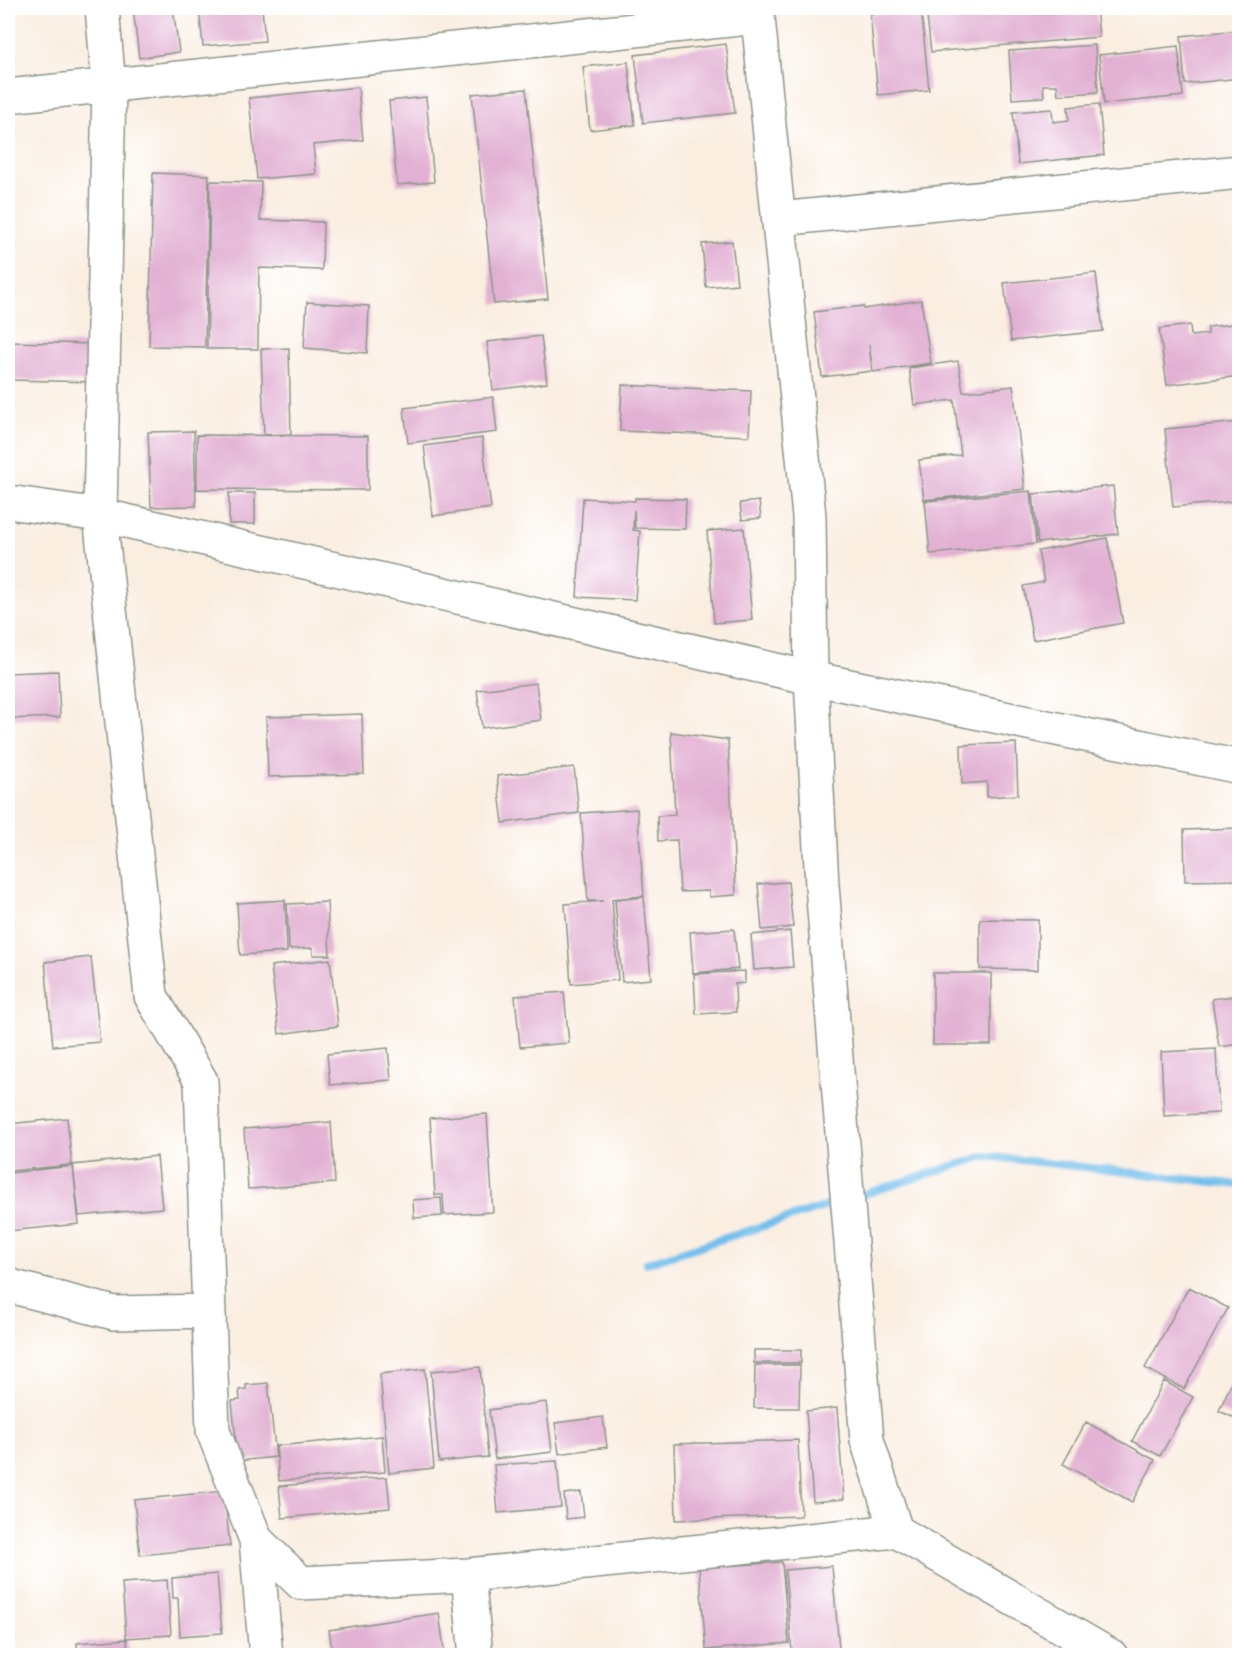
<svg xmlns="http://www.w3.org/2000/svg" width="1247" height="1663" viewBox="0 0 1247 1663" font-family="'Libre Bodoni',serif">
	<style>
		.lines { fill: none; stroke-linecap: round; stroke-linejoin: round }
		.stream { stroke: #72bfec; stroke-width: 8 }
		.building { fill: #e2b0d3 }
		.minor-casing { stroke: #8c968a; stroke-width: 36 }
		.minor { stroke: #fff; stroke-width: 33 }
	</style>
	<rect width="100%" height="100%" fill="#fff"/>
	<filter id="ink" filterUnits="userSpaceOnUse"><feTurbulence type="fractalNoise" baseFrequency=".0167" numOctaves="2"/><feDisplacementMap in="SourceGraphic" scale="12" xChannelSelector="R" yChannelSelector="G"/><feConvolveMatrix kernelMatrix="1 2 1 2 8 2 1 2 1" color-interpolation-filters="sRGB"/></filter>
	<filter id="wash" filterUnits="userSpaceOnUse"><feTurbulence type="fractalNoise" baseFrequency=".008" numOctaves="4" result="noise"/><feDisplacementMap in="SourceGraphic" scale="24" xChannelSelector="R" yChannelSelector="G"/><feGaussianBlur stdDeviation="1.35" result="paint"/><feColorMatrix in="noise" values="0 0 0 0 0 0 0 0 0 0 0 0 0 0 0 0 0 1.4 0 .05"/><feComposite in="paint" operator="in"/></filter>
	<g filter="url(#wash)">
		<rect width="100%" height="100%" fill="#faeee1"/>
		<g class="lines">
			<path class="stream" d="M855,1197L985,1156L1240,1185
				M646,1263L840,1202"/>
		</g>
		<g id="blocks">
			<path class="building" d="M133,8H173L179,52L139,58Z
				M199,8H262L265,41L203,46Z
				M926,8H1096L1099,37L931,52Z
				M921,9L929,90L878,95L870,14Z
				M1240,30V78L1185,84L1181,36Z
				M726,44L735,113L643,123L635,55Z
				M1095,45L1098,92L1058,95L1057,85H1043L1044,97L1012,99L1009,51Z
				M1178,46L1183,96L1104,104L1099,55Z
				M628,62L635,125L590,130L583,67Z
				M358,87L363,140L313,145L316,174L257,179L249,98Z
				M526,89L548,299L494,304L472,94Z
				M426,97L434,182L397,185L389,101Z
				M1099,104L1104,155L1018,164L1013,112L1052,109L1053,122L1069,120L1068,107Z
				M153,173L209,175L205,347L149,346Z
				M210,181L261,182L260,220L323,222L322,270L259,268L258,349H207Z
				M732,241L737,284L706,287L702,244Z
				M1096,273L1103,331L1011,341L1004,283Z
				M921,300L931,363L873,372L869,344L872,371L822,377L814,312L863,306L864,309Z
				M307,302L369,306L367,353L304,348Z
				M1240,323V376L1167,385L1159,329L1190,325L1191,336L1208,334V327Z
				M541,336L547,383L493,390L487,342Z
				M8,342L97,344L96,382L8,380Z
				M289,348L291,434L264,435L261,349Z
				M958,361L963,392L1013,386L1025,489L924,500L919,460L961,455L954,400L914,405L909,368Z
				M622,385L751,391L749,436L620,431Z
				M493,397L497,432L408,443L404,408Z
				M1240,422V501L1173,507L1165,429Z
				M194,431L196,506L151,507L148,432Z
				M197,435L368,436V490L197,489Z
				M482,438L491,508L433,516L424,446Z
				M1113,486L1118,534L1038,543L1033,494Z
				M1031,491L1036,544L930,554L925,501Z
				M229,493H255V524H229Z
				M583,498L635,501V498L686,499L685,529L635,528L634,510L633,530L640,531L635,600L577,597Z
				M759,501L761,518L742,520L740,503Z
				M744,528L752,620L714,623L707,531Z
				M1107,538L1123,623L1033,640L1023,586L1044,582L1038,551Z
				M58,671L60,717L8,719V673Z
				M536,683L541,720L482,728L477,690Z
				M362,714L364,774L268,777L266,717Z
				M671,732L728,740L736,895L709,897V891L680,892L677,840L658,841L657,816L675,815Z
				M1016,743L1018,795L987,797V782L962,784L961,745Z
				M574,767L579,813L503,823L497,776Z
				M637,809L644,896L612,899L618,980L571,984L565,904L603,901H588L581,813Z
				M1240,828V880L1185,881L1184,830Z
				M788,882L793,927L762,930L758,884Z
				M644,897L651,979L622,982L615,900Z
				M285,900L287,952L240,955L237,903Z
				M327,902L330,955H313V948L289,949L287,904Z
				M980,919L1038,920V970L980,969Z
				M734,929L738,969L693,973L690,932Z
				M790,931L793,967L754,970L751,935Z
				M91,957L100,1042L53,1046L45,962Z
				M330,959L338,1026L279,1034L271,966Z
				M745,971V983L735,984L736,1012L696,1014L694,974Z
				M933,973H991V1045H933Z
				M564,992L569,1043L520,1047L515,996Z
				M1240,995V1044L1219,1047L1212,999Z
				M388,1048L391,1080L330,1085L327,1054Z
				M1216,1049L1219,1113L1164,1116L1161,1052Z
				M487,1114L493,1212L444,1215L443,1195H435L430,1118Z
				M67,1118L72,1165L8,1171V1124Z
				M331,1122L335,1183L248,1189L244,1129Z
				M157,1156L162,1208L79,1216L73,1165Z
				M73,1166L79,1224L8,1231V1173Z
				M441,1198L442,1216L414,1218L413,1200Z
				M1189,1287L1228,1308L1184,1389L1145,1368Z
				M754,1350H801V1363H754Z
				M755,1365H800L799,1408H754Z
				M480,1367L488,1457L439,1462L431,1371Z
				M425,1369L434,1468L389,1473L380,1374Z
				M1236,1372L1240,1374V1420L1219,1411Z
				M1164,1381L1193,1397L1160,1456L1132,1441Z
				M268,1383L276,1457L238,1461L232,1401L240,1400L239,1390L246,1389V1385Z
				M546,1402L552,1452L495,1459L489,1410Z
				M837,1408L844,1499L813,1502L806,1411Z
				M603,1417L607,1447L559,1454L555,1423Z
				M1086,1422L1155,1460L1132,1502L1063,1464Z
				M382,1436L385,1472L279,1481L276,1446Z
				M798,1440L801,1516L676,1520L674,1444Z
				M557,1461L561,1507L498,1513L494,1465Z
				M387,1477L390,1508L282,1518L279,1486Z
				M224,1491L230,1546L140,1555L134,1500Z
				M581,1492L584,1517L566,1519L564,1494Z
				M782,1562L789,1643L706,1650L699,1568Z
				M832,1566L839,1648L792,1652L785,1570Z
				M217,1574L222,1633L180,1636L178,1598H173L172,1578Z
				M167,1580L171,1635L126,1638L122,1583Z
				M439,1613L445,1656H362L361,1651L333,1655L329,1630Z
				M127,1639L128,1656H78L77,1643Z"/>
		</g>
	</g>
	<g filter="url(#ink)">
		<use href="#blocks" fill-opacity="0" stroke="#8c968a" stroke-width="1.5"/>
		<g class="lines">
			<defs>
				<path id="minor" d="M102,8L109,86L100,515L151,996L201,1081L213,1431L256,1540L301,1583L468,1575L896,1531
					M757,8L809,516L811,678L822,885L867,1440L896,1531L1111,1656
					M8,96L758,17
					M780,219L1240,172
					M8,502L100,515L811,678L1240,767
					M8,1284L10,1286L114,1313L209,1311
					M256,1540L266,1656
					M468,1575L476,1656"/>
			</defs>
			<use href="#minor" class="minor-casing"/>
			<use href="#minor" class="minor"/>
		</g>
	</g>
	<rect width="1247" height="1663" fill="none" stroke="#fff" stroke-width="30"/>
</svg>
